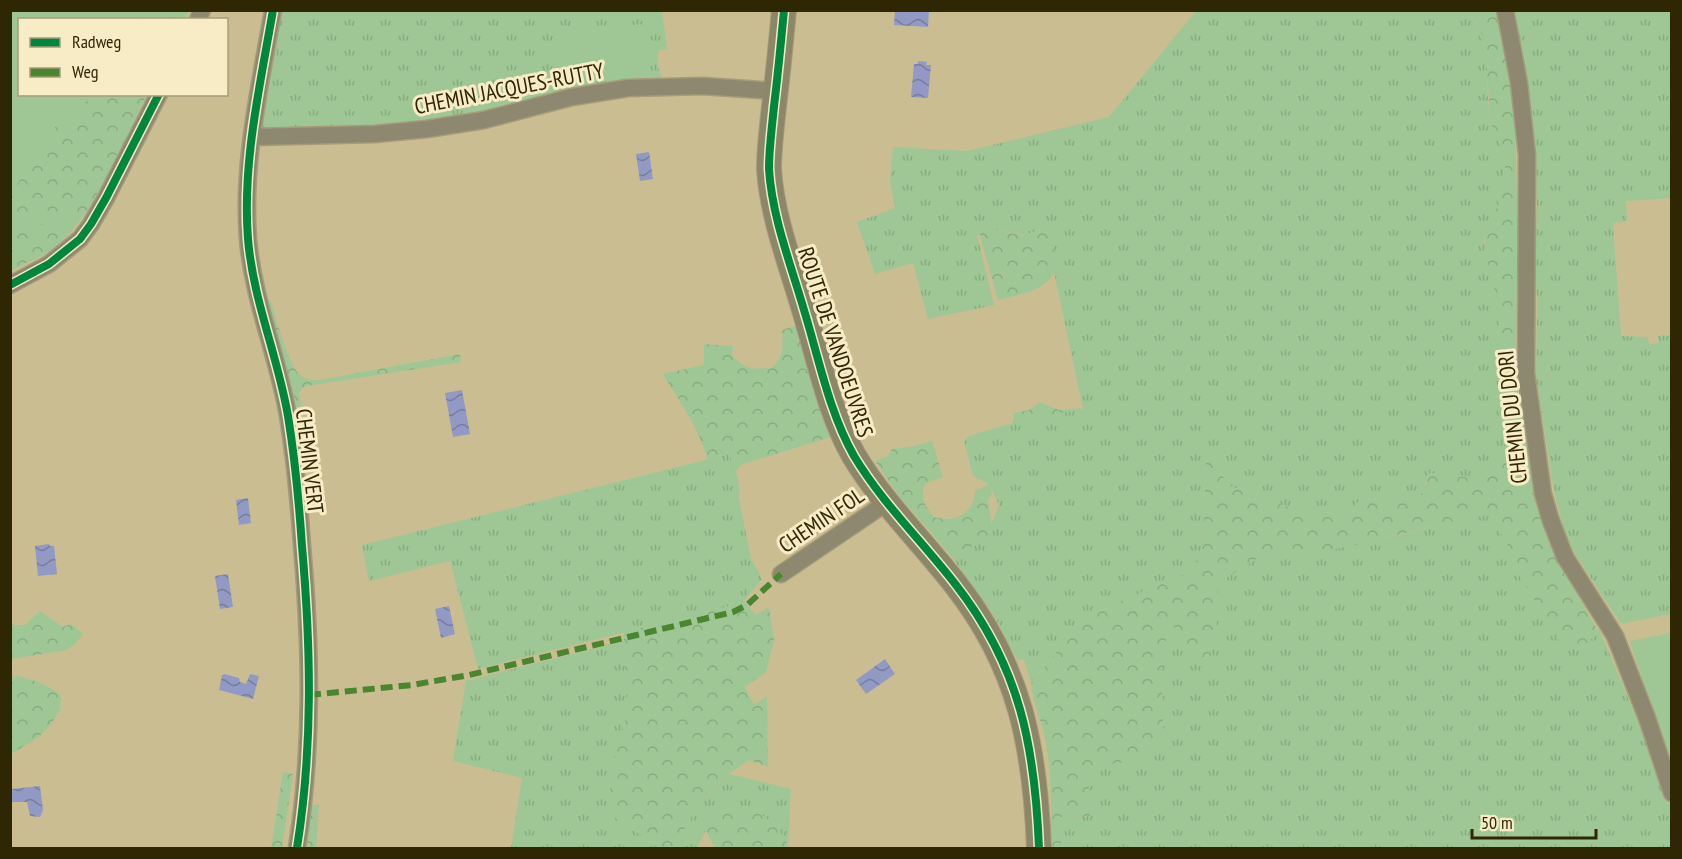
<svg xmlns="http://www.w3.org/2000/svg" width="1682" height="859" viewBox="0 0 1682 859" font-family="'PT Sans Narrow',sans-serif">
	<style>
		.grass { fill: #9ec795 }
		.forest { fill: url(#forest-crowns) }
		.park { fill: url(#park-tufts); fill-rule: evenodd }
		.water { fill: url(#water-waves) }
		.lines { fill: none; stroke-linecap: round; stroke-linejoin: round }
		.street-casing { stroke: #a69c7a; stroke-width: 19 }
		.secondary-casing { stroke: #a69c7a; stroke-width: 26 }
		.street { stroke: #8f8870; stroke-width: 16 }
		.secondary { stroke: #8e8669; stroke-width: 24 }
		.quiet { stroke: #4a8630; stroke-width: 6; stroke-dasharray: 12 6; stroke-linecap: butt }
		.cycleway-casing { stroke: #f7ecc6; stroke-width: 11 }
		.cycleway { stroke: #00873e; stroke-width: 8 }
		.labels { text-anchor: middle; dominant-baseline: central; stroke-width: 6; stroke-linejoin: round; paint-order: stroke }
		.street-label { font-size: 22px; fill: #2f2604; stroke: #f7ecc6 }
	</style>
	<defs>
		<pattern id="forest-crowns" width="20" height="18" patternUnits="userSpaceOnUse" patternTransform="scale(1.5)"><rect width="20" height="18" fill="#9ec795"/><path d="M2 6a3 3 0 1 1 6 0M12 15a3 3 0 1 1 6 0" fill="none" stroke="#88ab7f"/></pattern>
		<pattern id="park-tufts" width="24" height="20" patternUnits="userSpaceOnUse" patternTransform="scale(1.5)"><rect width="24" height="20" fill="#9ec795"/><path d="M3 7l-1-3M5 7V3M7 7l1-3M15 17l-1-3M17 17v-4M19 17l1-3" fill="none" stroke="#88ab7f"/></pattern>
		<pattern id="water-waves" width="16" height="10" patternUnits="userSpaceOnUse" patternTransform="scale(1.5)"><rect width="16" height="10" fill="#9199c4"/><path d="M0 5q4-4 8 0t8 0" fill="none" stroke="#777d9d"/></pattern>
	</defs>
	<rect width="100%" height="100%" fill="#cabd92"/>
	<path class="grass" d="M11,11H189L185,19L20,20V94L147,95C125,139 92,222 51,250C39,258 24,264 11,271Z
		M641,24L649,68L560,82L553,38Z
		M1671,633V769L1630,641Z"/>
	<path class="forest" d="M145,11V10L189,11L185,19H140Z
		M1466,11H1496L1515,112L1518,253L1515,370L1535,501L1551,548L1598,631C1586,645 1580,655 1561,643L1515,569L1507,544L1491,516L1463,519L1336,550L1297,558L1290,556L1218,583C1217,604 1220,648 1202,661C1188,653 1179,643 1176,628L1162,673L1164,741L1090,816L1061,817V848H1051C1051,813 1052,777 1046,742C1042,722 1033,703 1031,683L1064,643L1085,623L1105,608L1187,573L1199,557L1202,548L1206,462L1215,459L1223,476L1231,486L1308,514L1343,511L1354,506L1362,498L1426,485L1428,473L1474,476L1488,473L1514,428L1501,362L1496,296L1488,268L1485,251V232L1489,218L1499,204L1498,195L1505,170L1504,148L1497,140L1491,124L1484,40L1476,22Z
		M91,95H147L93,202L83,216L44,210L11,213V194L53,128L74,118Z
		M37,224L53,225L69,234L52,249L11,271V237L26,227Z
		M1049,225C1051,237 1055,250 1056,262C1056,290 1018,295 998,300L979,232C994,225 1011,237 1027,234C1034,232 1042,228 1049,225Z
		M270,299C276,316 288,365 300,375C306,380 312,380 319,380L460,354L461,362L307,386L302,388L299,393L301,406L296,407L278,337L266,301Z
		M798,325L834,436L740,465L736,472L740,494L707,506C705,490 710,466 706,454C697,425 678,399 663,374L704,365V344L733,346L732,355C745,370 754,369 772,368C784,356 783,346 782,330Z
		M1040,402L1059,410L1080,408V416L1017,437L1013,422L1014,413L1029,410Z
		M932,441L943,477L926,483C919,496 925,507 934,517C955,523 974,514 975,491L989,484L992,493L988,501L993,535L952,557L899,496L875,461L887,457L892,449L914,446Z
		M751,559L762,579L744,601L756,615L769,607L774,640L766,672L745,687L754,705L767,696L768,767L749,760L729,774L699,804L674,848H659L613,816L609,780L627,713L623,656L625,610Z
		M40,611L63,627L71,624L83,634L76,643L67,650L11,659V622L14,625H25Z
		M18,676C35,681 48,684 61,696L60,710L52,723L39,737L11,754V677Z
		M283,772L293,774L282,848H271Z
		M311,805H319L316,848H306Z
		M735,805C757,808 783,826 789,848H715L706,831C710,817 722,810 735,805Z"/>
	<path class="park" d="M279,11H662L667,49L659,50C656,60 658,72 664,80L449,119L446,117L435,119L432,122L393,128L266,131L260,126ZM641,24L648,68L561,82L553,38Z
		M1196,11L1466,10C1473,19 1480,27 1483,38C1492,71 1480,123 1504,148L1505,170L1498,195L1499,204C1494,214 1487,221 1485,232C1482,255 1492,274 1496,295C1500,316 1498,338 1501,359C1504,382 1514,405 1514,427C1514,441 1500,467 1487,473C1470,482 1446,473 1428,473L1422,494L1402,497L1362,498L1354,506L1343,511L1308,514L1230,486L1223,476L1215,459L1206,462L1202,548L1199,557L1187,573L1105,608L1085,623L1064,643L1031,683L1024,660H1017L996,619L952,557L993,535L991,525L999,505L989,484L973,476L964,440L969,436L1009,424L1083,409L1054,272L1056,263L1049,225C1042,227 1034,233 1026,234C1009,236 991,223 977,235L994,305L928,319L913,263L875,274L857,222L895,208L890,181L893,147L967,151L1109,117Z
		M1514,11H1671V198L1626,201L1627,221L1613,223L1621,336L1648,337L1649,344L1658,343V336L1671,335V614L1621,624L1573,551L1565,533L1554,492L1536,377L1537,302L1535,271L1537,205L1534,146L1526,70Z
		M730,454L751,559L762,579L737,604L478,669L450,561L369,581L362,545Z
		M1488,515L1491,516L1507,544L1515,569L1561,643C1580,655 1588,644 1599,629L1648,745L1671,809V848H1061V817L1090,816L1088,767L1146,759L1149,738L1164,741L1162,673L1168,625L1176,628C1179,643 1188,653 1202,661C1220,649 1217,604 1218,583L1276,547L1297,558L1404,534L1463,519Z
		M624,641L627,713L609,780L613,816L659,848H511L522,778L453,761L466,681Z
		M729,774L791,789L788,844C777,824 758,808 735,805C711,814 708,827 697,848H674L699,804Z"/>
	<path class="water" d="M895,11H929L928,27L894,25Z
		M918,61L927,62L926,65H931L928,98L911,97L914,64H918Z
		M649,152L653,179L640,181L636,154Z
		M462,390L470,434L453,437L445,393Z
		M248,498L251,523L239,525L236,500Z
		M49,544L50,546H54L57,574L38,576L35,546Z
		M228,574L233,607L220,609L215,576Z
		M449,606L455,634L441,638L435,609Z
		M885,659L895,674L866,694L856,680Z
		M224,674L239,678L240,682L246,684L250,674L259,676L253,699L219,690L222,675Z
		M40,786L43,810L40,817L30,816L27,802H11V789Z"/>
	<g class="lines">
		<defs>
			<path id="street" d="M273,10C260,86 242,163 248,239C253,300 278,357 288,416C295,459 299,502 302,546C311,649 313,747 297,848
				M1505,10L1519,83L1527,155L1526,373L1543,494L1551,521L1565,557L1615,636L1647,718L1672,793
				M198,20L202,10
				M252,137L375,134L427,129L484,120L572,97L628,88L703,86L776,91
				M10,285L49,264L80,239L91,224L106,198L159,94
				M781,574L886,503"/>
			<path id="secondary" d="M784,10C781,42 778,74 774,106C772,127 769,148 769,169C772,217 791,265 804,310C819,359 829,412 854,456C883,504 922,541 956,585C1020,667 1035,747 1039,848"/>
		</defs>
		<use href="#street" class="street-casing"/>
		<use href="#secondary" class="secondary-casing"/>
		<use href="#street" class="street"/>
		<use href="#secondary" class="secondary"/>
		<path class="quiet" d="M309,695L412,685L469,675L733,612L747,605L781,574"/>
		<defs>
			<path id="cycleway" d="M273,10C260,86 242,163 248,239C253,300 278,357 288,416C295,459 299,502 302,546C311,649 313,747 297,848
				M784,10C781,42 778,74 774,106C772,127 769,148 769,169C772,217 791,265 804,310C819,359 829,412 854,456C883,504 922,541 956,585C1020,667 1035,747 1039,848
				M10,285L49,264L80,239L91,224L106,198L159,94"/>
		</defs>
		<use href="#cycleway" class="cycleway-casing"/>
		<use href="#cycleway" class="cycleway"/>
	</g>
	<g class="labels">
		<g class="street-label">
			<text transform="translate(509 88) rotate(-11)">CHEMIN JACQUES-RUTTY</text>
			<text transform="translate(836 342) rotate(72)">ROUTE DE VANDOEUVRES</text>
			<text transform="translate(1512 417) rotate(-96)">CHEMIN DU DORI</text>
			<text transform="translate(310 461) rotate(83)">CHEMIN VERT</text>
			<text transform="translate(821 520) rotate(-34)">CHEMIN FOL</text>
		</g>
	</g>
	<rect width="1682" height="859" fill="none" stroke="#2f2604" stroke-width="24"/>
	<rect x="18" y="18" width="210" height="78" fill="#f7ecc6" stroke="#a79d78" stroke-width="1.5"/>
	<rect x="30" y="38" width="30" height="9" fill="#00873e" stroke="#a79d78" stroke-width="1.5"/>
	<text x="72" y="48" font-size="18" fill="#2f2604">Radweg</text>
	<rect x="30" y="68" width="30" height="9" fill="#4a8630" stroke="#a79d78" stroke-width="1.5"/>
	<text x="72" y="78" font-size="18" fill="#2f2604">Weg</text>
	<path d="M1472 829v9h124v-9" fill="none" stroke="#2f2604" stroke-width="3"/>
	<text x="1481" y="829" font-size="18" fill="#2f2604" stroke="#f7ecc6" stroke-width="4.5" paint-order="stroke">50 m</text>
</svg>
